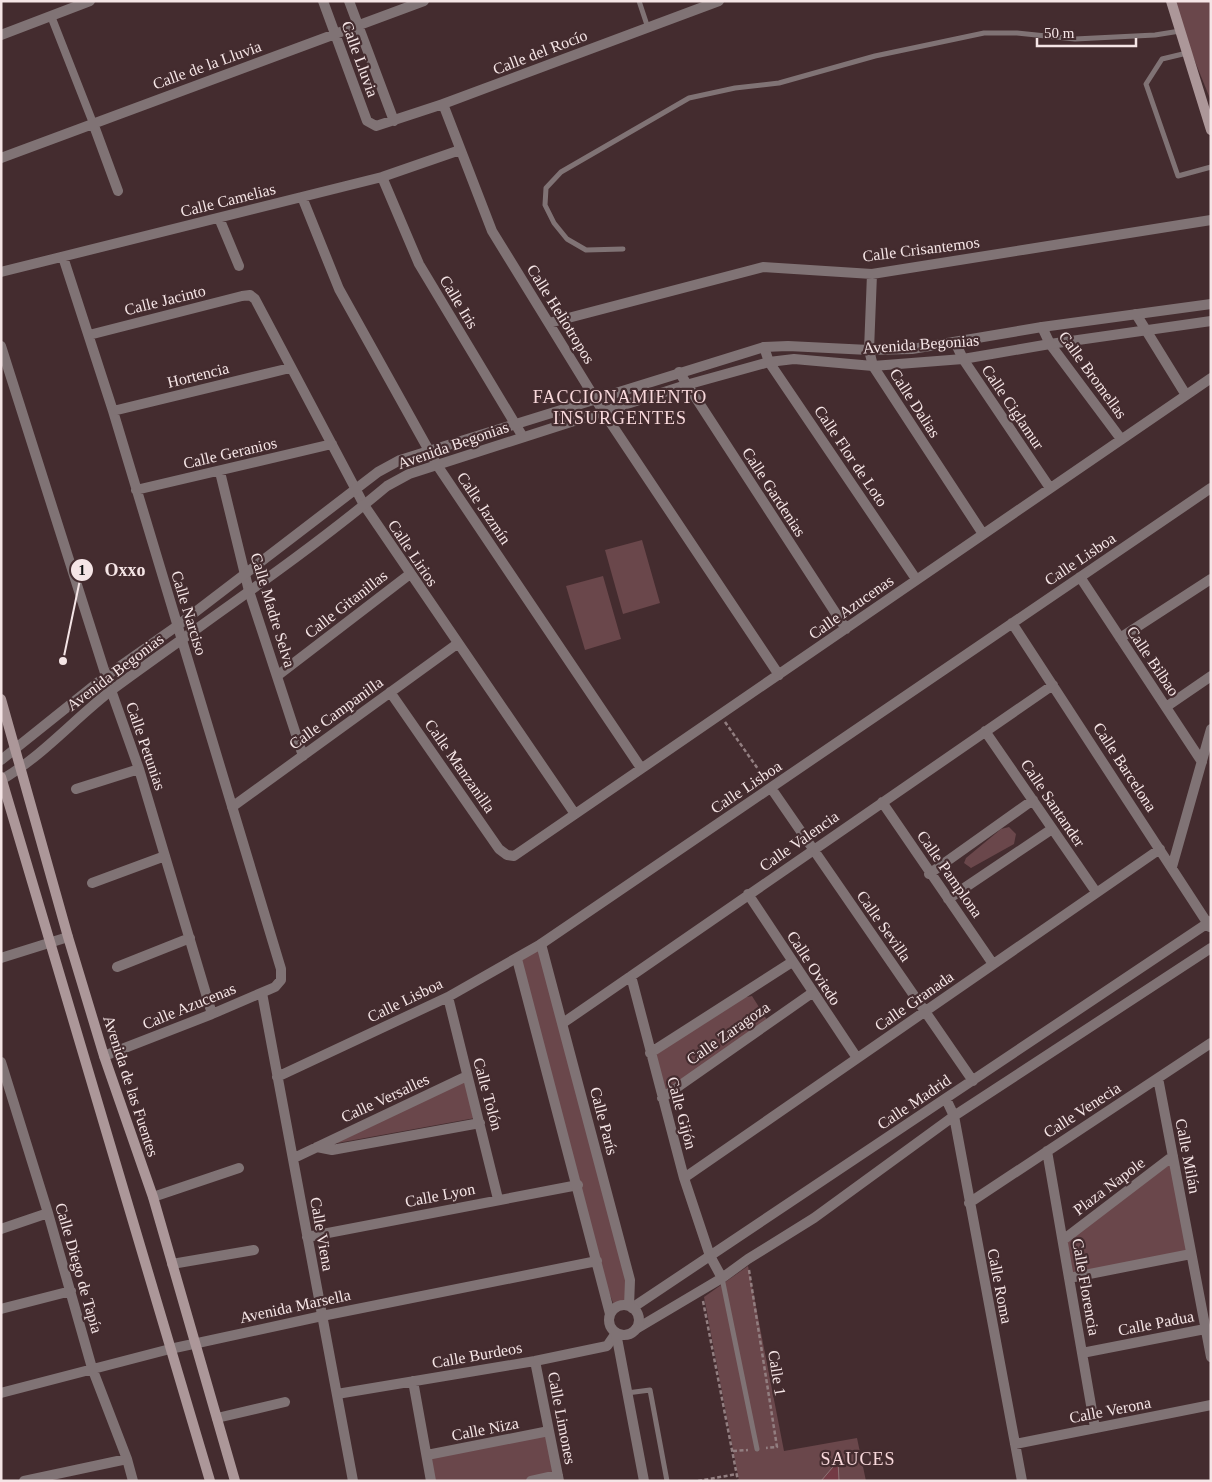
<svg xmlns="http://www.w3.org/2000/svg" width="1212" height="1482" viewBox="0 0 1212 1482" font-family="Georgia,serif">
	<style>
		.green { fill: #6a474b }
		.building { fill: #733a44; stroke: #8e7275 }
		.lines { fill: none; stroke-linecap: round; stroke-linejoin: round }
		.path { stroke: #927e80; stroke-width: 2.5; stroke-dasharray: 4 2.5; stroke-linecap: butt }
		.service { stroke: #807375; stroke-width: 5 }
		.pedestrian { stroke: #807375; stroke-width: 8 }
		.minor { stroke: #807375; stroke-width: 10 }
		.tertiary { stroke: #807375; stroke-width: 10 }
		.secondary { stroke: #ac9799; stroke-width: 10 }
		.labels { text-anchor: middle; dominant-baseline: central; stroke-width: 4.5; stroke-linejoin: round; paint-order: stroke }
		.street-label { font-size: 16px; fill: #f5e5e6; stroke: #442c2f }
		.neighbourhood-label { font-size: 18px; letter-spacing: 1px; fill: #f9d9dc; stroke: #442c2f }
		.leader { fill: none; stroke: #f5e5e6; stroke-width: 2 }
		.callout-dot { fill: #f5e5e6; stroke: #442c2f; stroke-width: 2 }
		.mark-label { font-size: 15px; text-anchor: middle; font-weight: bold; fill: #111 }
		.callout-label { font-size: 18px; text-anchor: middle; font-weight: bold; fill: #f5e5e6; stroke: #442c2f; stroke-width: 4.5; stroke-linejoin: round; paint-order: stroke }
	</style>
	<rect width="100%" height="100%" fill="#442c2f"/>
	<path class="green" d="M1172,1H1211V101L1173,7Z
		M642,540L660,603L623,614L605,550Z
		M603,576L621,639L585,650L566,586Z
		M1009,827L1016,834L1014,844L971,868L964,863L966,858L1001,829Z
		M541,944L630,1296L615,1308L597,1261L517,959Z
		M752,996L769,1023L662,1096L651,1054L741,998Z
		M465,1081L475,1118L332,1144Z
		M1173,1156L1191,1254L1069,1278L1063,1240Z
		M748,1266L784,1451L857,1438L866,1481H739L704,1297Z
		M549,1431L558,1475L531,1481H431L427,1455Z"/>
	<path class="building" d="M838,1461L839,1481H821Z"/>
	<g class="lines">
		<path class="path" d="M725,722L765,779
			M749,1270L777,1447L766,1448
			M703,1301L738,1481
			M733,1451L748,1450
			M698,1481L737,1474"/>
		<path class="service" d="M639,1L648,28
			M1187,53L1162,59L1146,84L1178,176L1211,167
			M623,249L586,250L567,239L554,223L545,205L546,188L561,172L689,98L735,88L779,83L875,56L984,33H1017L1075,39L1155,35L1180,31
			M722,1278L757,1449
			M627,1393L650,1390L667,1481"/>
		<path class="pedestrian" d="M51,16L93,123"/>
		<path class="minor" d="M323,1L367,121L376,126L443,104L719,1
			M349,1L394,121
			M1,35L90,1
			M443,104L492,231L604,413L779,675
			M93,123L118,191
			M1,158L424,1
			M382,177L419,264L523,437
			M302,197L339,289L437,465L641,768
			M219,218L239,266
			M63,257L113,411L281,969V980L275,987L212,1014L104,1056
			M1,272L382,177L460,150
			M872,274L869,350L873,366L983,534
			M1136,314L1186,395
			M549,323L763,267L872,274L1211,220
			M1042,327L1050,344L1121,439
			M89,335L242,296L250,295L255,299L364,505L575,814
			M955,342L963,359L1050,488
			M1,346L106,676L139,769L212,1014
			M764,347L769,362L916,579
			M679,372L846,629
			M113,411L290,368
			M220,472L249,591L303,756
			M136,490L332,444
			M1080,577L1202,762
			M1012,623L1210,927
			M1120,638L1211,579
			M277,676L410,574
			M390,692L499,849L507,855L514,856L1211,378
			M1166,707L1211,676
			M985,731L1096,892
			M771,788L973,1081
			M76,789L139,769
			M882,802L993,964
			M232,807L457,644
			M1172,867L1211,729
			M929,874L1033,800
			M92,883L165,856
			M748,894L857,1058
			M948,899L1052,829
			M1,958L68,937
			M117,967L190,938
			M631,976L684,1178L710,1256L722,1278
			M262,993L353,1481
			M448,997L498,1199
			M563,1023L1053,685
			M650,1053L792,962
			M1,1062L48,1213L92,1368L127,1459L133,1481
			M277,1077L448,997L541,944L1211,488
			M1158,1078L1211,1357
			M662,1098L812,993
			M946,1099L954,1116L1022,1481
			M317,1147L332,1150L480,1123
			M1047,1151L1095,1428
			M294,1158L467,1076
			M684,1178L1160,849
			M153,1197L239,1168
			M969,1203L1211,1043
			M1,1229L48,1213
			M307,1237L578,1185
			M1063,1240L1173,1156
			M172,1264L254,1250
			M1069,1278L1191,1254
			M632,1308L1211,921
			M1,1309L71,1291
			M636,1329L722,1278L748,1259L814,1218L954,1116L1211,948
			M1082,1353L1205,1329
			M535,1361L559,1481
			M413,1381L431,1481
			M1,1393L170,1349
			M337,1394L535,1361L607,1346L616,1333
			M217,1418L285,1402
			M1015,1444L1211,1405
			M427,1455L549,1431
			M24,1481L127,1459
			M531,1481L558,1475"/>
		<path class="tertiary" d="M1,760L106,676L177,626L378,472L400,460L764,347L788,346L869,350L912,349L1042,327L1211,304
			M1,780C43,756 75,718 113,689C204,622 300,559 387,486L409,474L686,385L769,362L794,359L873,366L963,359L1050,344L1211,321
			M541,944L630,1280L629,1306
			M517,959L610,1314
			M609 1320a15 15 0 1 1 30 0a15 15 0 1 1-30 0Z
			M616,1333L644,1481
			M170,1349L322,1316L597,1261"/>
		<path class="secondary" d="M1171,1L1211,130
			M1,699L68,937L104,1056L153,1197L235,1481
			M1,777L210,1481"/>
	</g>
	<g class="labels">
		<g class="street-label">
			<text transform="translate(540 52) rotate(-21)">Calle del Rocío</text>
			<text transform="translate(360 59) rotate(70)">Calle Lluvia</text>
			<text transform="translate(207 65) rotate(-20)">Calle de la Lluvia</text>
			<text transform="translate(228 200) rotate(-14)">Calle Camelias</text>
			<text transform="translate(921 249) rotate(-7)">Calle Crisantemos</text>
			<text transform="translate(165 300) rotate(-14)">Calle Jacinto</text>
			<text transform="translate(459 302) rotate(59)">Calle Iris</text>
			<text transform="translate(561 314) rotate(58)">Calle Heliotropos</text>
			<text transform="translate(921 344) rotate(-4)">Avenida Begonias</text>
			<text transform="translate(198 375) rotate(-14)">Hortencia</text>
			<text transform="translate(1093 375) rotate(54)">Calle Bromellas</text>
			<text transform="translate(915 403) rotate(57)">Calle Dalias</text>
			<text transform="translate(1013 407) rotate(56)">Calle Ciglamur</text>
			<text transform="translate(453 445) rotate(-19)">Avenida Begonias</text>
			<text transform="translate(230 453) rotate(-13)">Calle Geranios</text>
			<text transform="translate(851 456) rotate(56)">Calle Flor de Loto</text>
			<text transform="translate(774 492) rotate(57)">Calle Gardenias</text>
			<text transform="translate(484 508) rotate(56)">Calle Jazmín</text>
			<text transform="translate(413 553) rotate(56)">Calle Lirios</text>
			<text transform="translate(1080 559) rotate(-34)">Calle Lisboa</text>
			<text transform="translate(346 604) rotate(-38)">Calle Gitanillas</text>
			<text transform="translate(851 607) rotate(-35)">Calle Azucenas</text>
			<text transform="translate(273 610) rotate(73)">Calle Madre Selva</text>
			<text transform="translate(189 613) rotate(73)">Calle Narciso</text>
			<text transform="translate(1153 661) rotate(56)">Calle Bilbao</text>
			<text transform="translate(115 672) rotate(-37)">Avenida Begonias</text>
			<text transform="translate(336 713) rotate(-36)">Calle Campanilla</text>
			<text transform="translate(146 746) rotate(71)">Calle Petunias</text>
			<text transform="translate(460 766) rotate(55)">Calle Manzanilla</text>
			<text transform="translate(1125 767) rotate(57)">Calle Barcelona</text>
			<text transform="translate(746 787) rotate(-34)">Calle Lisboa</text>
			<text transform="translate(1053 803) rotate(56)">Calle Santander</text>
			<text transform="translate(799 841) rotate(-35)">Calle Valencia</text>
			<text transform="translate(950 874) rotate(55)">Calle Pamplona</text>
			<text transform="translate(884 926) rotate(55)">Calle Sevilla</text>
			<text transform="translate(814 968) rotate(57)">Calle Oviedo</text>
			<text transform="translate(405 1000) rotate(-26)">Calle Lisboa</text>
			<text transform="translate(914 1001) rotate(-35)">Calle Granada</text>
			<text transform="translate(189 1006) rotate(-22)">Calle Azucenas</text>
			<text transform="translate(728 1033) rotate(-35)">Calle Zaragoza</text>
			<text transform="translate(131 1086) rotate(72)">Avenida de las Fuentes</text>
			<text transform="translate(488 1094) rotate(75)">Calle Tolón</text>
			<text transform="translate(385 1098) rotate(-25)">Calle Versalles</text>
			<text transform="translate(914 1102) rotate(-34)">Calle Madrid</text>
			<text transform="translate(1082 1110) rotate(-33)">Calle Venecia</text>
			<text transform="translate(682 1113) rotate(75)">Calle Gijón</text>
			<text transform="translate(604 1121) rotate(75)">Calle París</text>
			<text transform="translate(1188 1156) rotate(79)">Calle Milán</text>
			<text transform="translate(1109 1186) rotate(-37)">Plaza Napole</text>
			<text transform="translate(440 1195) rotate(-11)">Calle Lyon</text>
			<text transform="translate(322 1234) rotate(80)">Calle Viena</text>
			<text transform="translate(79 1268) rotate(74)">Calle Diego de Tapía</text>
			<text transform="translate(1000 1286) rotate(79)">Calle Roma</text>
			<text transform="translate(1086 1287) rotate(80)">Calle Florencia</text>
			<text transform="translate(295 1306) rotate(-12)">Avenida Marsella</text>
			<text transform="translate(1156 1323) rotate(-11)">Calle Padua</text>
			<text transform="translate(477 1355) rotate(-10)">Calle Burdeos</text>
			<text transform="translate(777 1373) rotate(81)">Calle 1</text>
			<text transform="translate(1110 1410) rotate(-11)">Calle Verona</text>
			<text transform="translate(562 1418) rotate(79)">Calle Limones</text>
			<text transform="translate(485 1429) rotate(-11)">Calle Niza</text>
		</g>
		<g class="neighbourhood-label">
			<text x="620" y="397">FACCIONAMIENTO<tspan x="620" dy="21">INSURGENTES</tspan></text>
			<text x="858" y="1459">SAUCES</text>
		</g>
	</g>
	<path class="leader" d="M63 661L82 570"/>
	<g class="callout-dot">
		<circle cx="63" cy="661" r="5"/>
		<circle cx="82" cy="570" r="12"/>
	</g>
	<g class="mark-label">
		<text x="82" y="575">1</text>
	</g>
	<g class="callout-label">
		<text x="125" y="576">Oxxo</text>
	</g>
	<rect width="1212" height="1482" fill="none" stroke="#f5e5e6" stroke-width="5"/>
	<path d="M1037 38v8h99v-8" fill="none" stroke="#f5e5e6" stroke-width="2.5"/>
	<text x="1044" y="38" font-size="15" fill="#f5e5e6" stroke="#442c2f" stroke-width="4" paint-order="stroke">50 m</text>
</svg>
